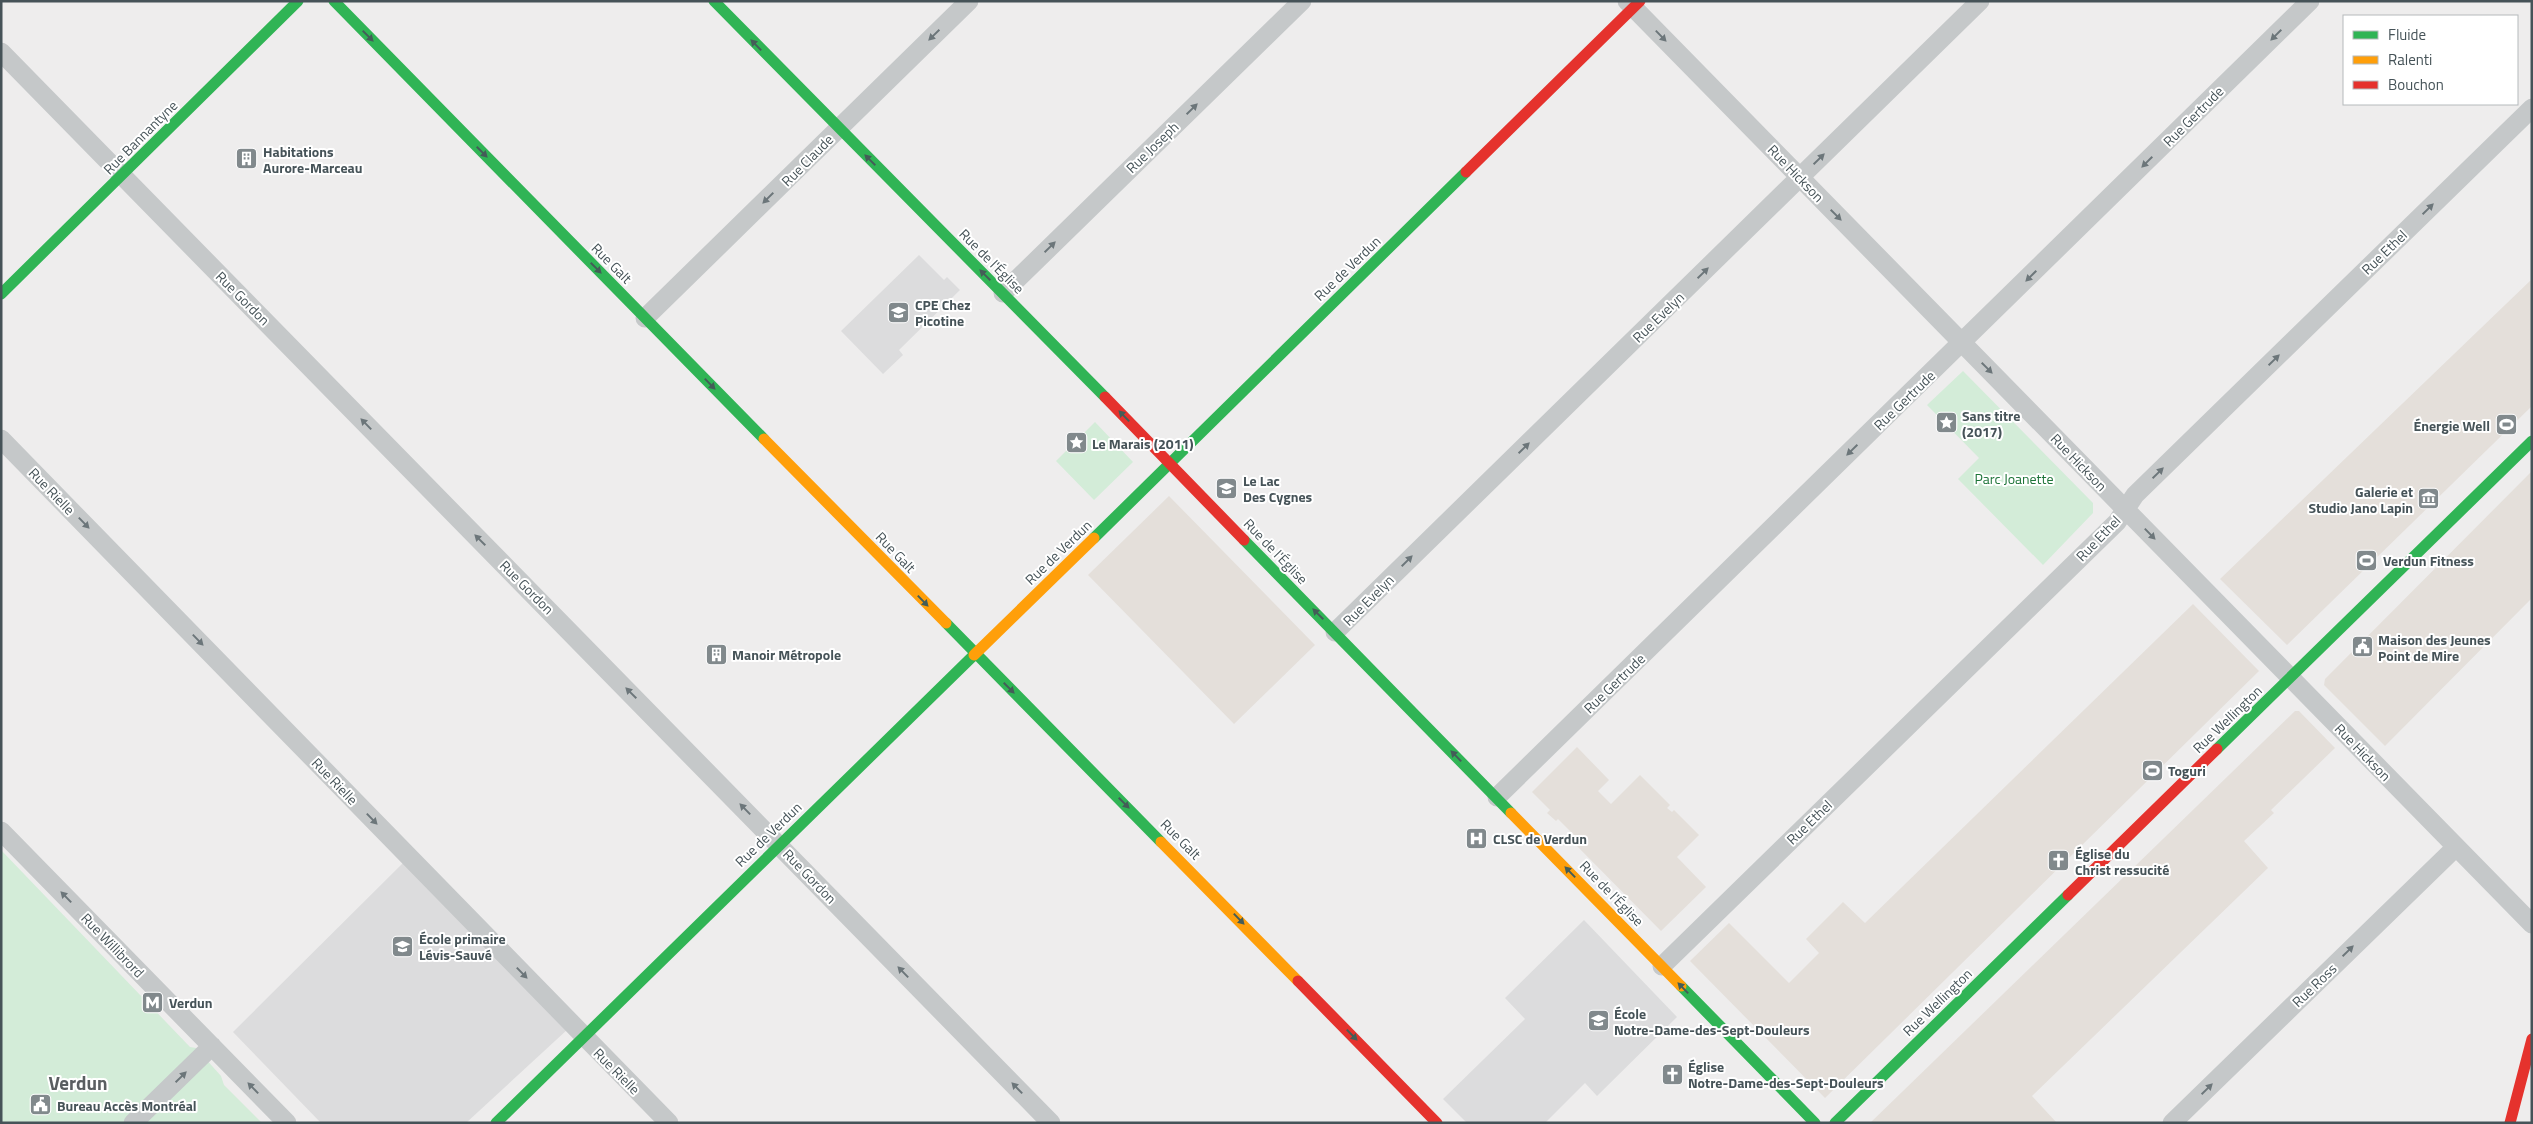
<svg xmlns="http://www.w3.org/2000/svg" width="2533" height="1124" viewBox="0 0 2533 1124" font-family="'Titillium Web',sans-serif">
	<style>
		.commercial { fill: #e4dfda }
		.education { fill: #dcdcdd }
		.green { fill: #d3ecd8 }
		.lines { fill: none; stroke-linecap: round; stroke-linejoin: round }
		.street { stroke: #c5c8c9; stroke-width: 19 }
		.fast { stroke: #30b455; stroke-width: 11 }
		.slow { stroke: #ff9f0a; stroke-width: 11 }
		.jam { stroke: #e5322d; stroke-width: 11 }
		.oneway { fill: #6c767a }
		.oneway2 { fill: #445d58 }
		.labels { text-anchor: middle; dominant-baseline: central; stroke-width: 4; stroke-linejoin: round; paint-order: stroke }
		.street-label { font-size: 14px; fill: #465358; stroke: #fff }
		.poi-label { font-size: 14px; font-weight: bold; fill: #465358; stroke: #fff; text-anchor: start }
		.park-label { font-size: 14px; fill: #1d7438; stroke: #fff }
		.district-label { font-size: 19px; font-weight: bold; fill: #5a5e61; stroke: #fff }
	</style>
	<rect width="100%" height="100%" fill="#eeeded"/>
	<path class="commercial" d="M2532,279V406L2287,645L2220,579Z
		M2532,471V598L2385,746L2324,685L2325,679Z
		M1169,496L1315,645L1234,724L1088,575Z
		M2193,604L2259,671L1825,1098L1690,961L1729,923L1789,983L1819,953L1806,939L1843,902L1865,923Z
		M2295,711H2299L2335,748L2271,810L2274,813L2244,841L2268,868L2032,1096L2057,1123H1870Z
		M1577,747L1609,780L1598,791L1611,804L1640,775L1670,805L1667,808L1672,812L1674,810L1699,835L1677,857L1706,887L1661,931L1573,842L1577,838L1558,819L1556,821L1547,813L1550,810L1532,792Z"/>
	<path class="education" d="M919,255L944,280L947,277L960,290L899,350L903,355L883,374L841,331Z
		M404,862L568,1029L466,1123H321L233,1032Z
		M1584,920L1677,1017L1597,1096L1585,1083L1545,1123H1467L1443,1099L1525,1019L1505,998Z"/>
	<path class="green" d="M1963,371L2093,503V513L2043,565L1958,479L1979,458L1927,405Z
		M1095,422L1133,462L1094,500L1056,461Z
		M1,850L190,1047L196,1048L221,1076L224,1085L262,1123H1Z"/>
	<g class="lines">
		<path class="street" d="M1627,1L2532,924
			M1,52L1051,1123
			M1003,293L1302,1
			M645,318L969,1
			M1,439L669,1123
			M1335,632L1980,1
			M1497,797L2310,1
			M1,831L287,1123
			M1662,966L2117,522L2135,495L2532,108
			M133,1123L212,1046
			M2172,1123L2456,847"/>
		<path class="fast" d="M334,1L764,439
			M714,1L1105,397
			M1,294L298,1
			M1094,538L1466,172
			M1244,540L1511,813
			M946,623L1161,842
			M2217,749L2532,441
			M1681,986L1815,1123
			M496,1123L974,655
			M1835,1123L2068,895"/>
		<path class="slow" d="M764,439L946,623
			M974,655L1094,538
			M1511,813L1681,986
			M1161,842L1298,981"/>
		<path class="jam" d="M1466,172L1640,1
			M1105,397L1244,540
			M2068,895L2217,749
			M1298,981L1437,1123
			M2510,1123L2532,1039"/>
	</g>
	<defs><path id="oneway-solid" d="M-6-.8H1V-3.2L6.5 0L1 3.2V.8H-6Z" transform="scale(1.25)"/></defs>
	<g class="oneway">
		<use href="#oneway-solid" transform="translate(934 35) rotate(136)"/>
		<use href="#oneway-solid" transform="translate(2276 35) rotate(135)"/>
		<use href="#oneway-solid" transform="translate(1661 36) rotate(46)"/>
		<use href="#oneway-solid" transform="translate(1192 109) rotate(-44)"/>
		<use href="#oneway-solid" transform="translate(1819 159) rotate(-44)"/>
		<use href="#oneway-solid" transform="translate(2147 162) rotate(135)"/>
		<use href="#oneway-solid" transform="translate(768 198) rotate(135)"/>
		<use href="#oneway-solid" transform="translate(2428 209) rotate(-44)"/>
		<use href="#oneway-solid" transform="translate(1836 215) rotate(45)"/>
		<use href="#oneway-solid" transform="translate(1050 247) rotate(-44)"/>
		<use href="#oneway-solid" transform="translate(1703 273) rotate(-44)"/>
		<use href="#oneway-solid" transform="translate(2031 276) rotate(135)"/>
		<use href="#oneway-solid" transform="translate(2274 360) rotate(-44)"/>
		<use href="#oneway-solid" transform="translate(1987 368) rotate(45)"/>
		<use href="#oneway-solid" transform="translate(366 424) rotate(-134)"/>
		<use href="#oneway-solid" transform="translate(1524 448) rotate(-44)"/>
		<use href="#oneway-solid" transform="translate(1852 450) rotate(136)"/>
		<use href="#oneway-solid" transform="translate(2158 473) rotate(-44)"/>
		<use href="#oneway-solid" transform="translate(84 523) rotate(46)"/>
		<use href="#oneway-solid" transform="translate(2150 534) rotate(46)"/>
		<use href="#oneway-solid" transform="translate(480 540) rotate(-135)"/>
		<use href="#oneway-solid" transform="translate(1407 561) rotate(-45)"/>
		<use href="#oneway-solid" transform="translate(198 640) rotate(46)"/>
		<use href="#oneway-solid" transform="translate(631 693) rotate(-135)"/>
		<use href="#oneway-solid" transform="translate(745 809) rotate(-134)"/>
		<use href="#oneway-solid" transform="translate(372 819) rotate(46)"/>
		<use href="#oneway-solid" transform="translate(66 897) rotate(-134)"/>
		<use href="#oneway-solid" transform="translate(2348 951) rotate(-44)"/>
		<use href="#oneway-solid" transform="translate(903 972) rotate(-134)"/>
		<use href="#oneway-solid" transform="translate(522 973) rotate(46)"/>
		<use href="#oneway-solid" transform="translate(181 1077) rotate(-44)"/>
		<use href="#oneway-solid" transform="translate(253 1088) rotate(-134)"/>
		<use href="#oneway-solid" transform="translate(1017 1088) rotate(-134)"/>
		<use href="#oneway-solid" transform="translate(2207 1089) rotate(-44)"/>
	</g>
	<g class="oneway2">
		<use href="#oneway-solid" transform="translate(368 36) rotate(45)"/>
		<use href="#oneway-solid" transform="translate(756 45) rotate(-134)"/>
		<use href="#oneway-solid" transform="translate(482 152) rotate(45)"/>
		<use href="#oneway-solid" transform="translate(870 160) rotate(-135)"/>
		<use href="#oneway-solid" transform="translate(596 268) rotate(45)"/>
		<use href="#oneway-solid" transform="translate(985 275) rotate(-135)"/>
		<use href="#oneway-solid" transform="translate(710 384) rotate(46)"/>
		<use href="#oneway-solid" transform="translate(1124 416) rotate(-134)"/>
		<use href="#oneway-solid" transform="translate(923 601) rotate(46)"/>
		<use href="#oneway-solid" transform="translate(1318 614) rotate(-135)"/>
		<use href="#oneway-solid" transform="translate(1009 688) rotate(45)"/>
		<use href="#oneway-solid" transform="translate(1456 756) rotate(-134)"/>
		<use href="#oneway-solid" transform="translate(1124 803) rotate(45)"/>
		<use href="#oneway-solid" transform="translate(1570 872) rotate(-134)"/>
		<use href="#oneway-solid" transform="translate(1239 919) rotate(46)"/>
		<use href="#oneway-solid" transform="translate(1683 988) rotate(-134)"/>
		<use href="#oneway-solid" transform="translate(1352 1035) rotate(46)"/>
	</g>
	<defs>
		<symbol id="building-square" viewBox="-11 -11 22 22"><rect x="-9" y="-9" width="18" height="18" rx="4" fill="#81898c" stroke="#fff"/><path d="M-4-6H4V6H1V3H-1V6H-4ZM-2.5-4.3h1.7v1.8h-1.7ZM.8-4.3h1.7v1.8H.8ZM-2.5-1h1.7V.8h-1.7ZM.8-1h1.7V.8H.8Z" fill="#fff"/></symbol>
		<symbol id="school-square" viewBox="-11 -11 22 22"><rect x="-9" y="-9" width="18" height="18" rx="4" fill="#81898c" stroke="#fff"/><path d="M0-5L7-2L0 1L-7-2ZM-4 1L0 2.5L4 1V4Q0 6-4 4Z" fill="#fff"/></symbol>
		<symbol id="sight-square" viewBox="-11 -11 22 22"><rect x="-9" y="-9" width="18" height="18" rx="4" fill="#81898c" stroke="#fff"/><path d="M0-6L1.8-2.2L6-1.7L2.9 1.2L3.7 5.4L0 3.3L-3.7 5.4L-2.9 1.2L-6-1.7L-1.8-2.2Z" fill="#fff"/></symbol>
		<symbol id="stadium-square" viewBox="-11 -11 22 22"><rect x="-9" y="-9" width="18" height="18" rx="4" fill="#81898c" stroke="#fff"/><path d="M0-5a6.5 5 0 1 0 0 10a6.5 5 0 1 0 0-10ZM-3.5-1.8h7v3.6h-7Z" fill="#fff"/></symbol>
		<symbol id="museum-square" viewBox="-11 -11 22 22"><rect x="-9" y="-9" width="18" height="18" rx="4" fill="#81898c" stroke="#fff"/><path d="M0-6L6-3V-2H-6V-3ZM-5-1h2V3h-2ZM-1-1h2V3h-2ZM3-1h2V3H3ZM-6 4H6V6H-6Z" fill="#fff"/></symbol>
		<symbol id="civic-square" viewBox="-11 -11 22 22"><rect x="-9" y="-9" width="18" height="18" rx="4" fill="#81898c" stroke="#fff"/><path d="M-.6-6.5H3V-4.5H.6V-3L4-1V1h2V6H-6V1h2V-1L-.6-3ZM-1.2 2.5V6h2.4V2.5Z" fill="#fff"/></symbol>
		<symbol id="hospital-square" viewBox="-11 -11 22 22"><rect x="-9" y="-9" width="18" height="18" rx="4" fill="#81898c" stroke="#fff"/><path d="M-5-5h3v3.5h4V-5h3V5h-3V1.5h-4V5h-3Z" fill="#fff"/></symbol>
		<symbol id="church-square" viewBox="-11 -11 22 22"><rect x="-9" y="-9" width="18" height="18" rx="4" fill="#81898c" stroke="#fff"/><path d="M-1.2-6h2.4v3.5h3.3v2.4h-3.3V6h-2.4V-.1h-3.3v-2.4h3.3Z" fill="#fff"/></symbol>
		<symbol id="metro-square" viewBox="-11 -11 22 22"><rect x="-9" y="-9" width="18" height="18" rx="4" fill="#81898c" stroke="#fff"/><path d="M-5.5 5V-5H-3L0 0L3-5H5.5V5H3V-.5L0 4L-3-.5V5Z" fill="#fff"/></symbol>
	</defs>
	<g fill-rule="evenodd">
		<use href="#building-square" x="234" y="146" width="25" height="25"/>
		<use href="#school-square" x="886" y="300" width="25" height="25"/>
		<use href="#sight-square" x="1934" y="410" width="25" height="25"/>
		<use href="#stadium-square" x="2494" y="412" width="25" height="25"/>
		<use href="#sight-square" x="1064" y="430" width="25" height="25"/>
		<use href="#school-square" x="1214" y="476" width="25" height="25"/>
		<use href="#museum-square" x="2416" y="486" width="25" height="25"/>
		<use href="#stadium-square" x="2354" y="548" width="25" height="25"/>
		<use href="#civic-square" x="2350" y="634" width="25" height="25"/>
		<use href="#building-square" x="704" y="642" width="25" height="25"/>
		<use href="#stadium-square" x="2140" y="758" width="25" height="25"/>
		<use href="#hospital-square" x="1464" y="826" width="25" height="25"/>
		<use href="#church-square" x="2046" y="848" width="25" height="25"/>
		<use href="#school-square" x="390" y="934" width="25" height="25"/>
		<use href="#metro-square" x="140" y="990" width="25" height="25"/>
		<use href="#school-square" x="1586" y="1008" width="25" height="25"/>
		<use href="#church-square" x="1660" y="1062" width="25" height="25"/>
		<use href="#civic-square" x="28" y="1092" width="25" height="25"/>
	</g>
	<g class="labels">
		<g class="street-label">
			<text transform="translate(2193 116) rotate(-45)">Rue Gertrude</text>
			<text transform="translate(140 137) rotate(-45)">Rue Bannantyne</text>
			<text transform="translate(1152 147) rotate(-44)">Rue Joseph</text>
			<text transform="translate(807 160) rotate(-45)">Rue Claude</text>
			<text transform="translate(1796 173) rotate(46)">Rue Hickson</text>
			<text transform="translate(2384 252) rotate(-44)">Rue Ethel</text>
			<text transform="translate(992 261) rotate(45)">Rue de l'Église</text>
			<text transform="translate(612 263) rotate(45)">Rue Galt</text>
			<text transform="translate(1347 268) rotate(-44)">Rue de Verdun</text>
			<text transform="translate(243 298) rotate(45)">Rue Gordon</text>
			<text transform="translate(1658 317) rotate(-44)">Rue Evelyn</text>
			<text transform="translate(1904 400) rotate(-44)">Rue Gertrude</text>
			<text transform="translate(2079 462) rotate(46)">Rue Hickson</text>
			<text transform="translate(52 491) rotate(46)">Rue Rielle</text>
			<text transform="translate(2098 538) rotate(-46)">Rue Ethel</text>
			<text transform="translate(1276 551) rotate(46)">Rue de l'Église</text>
			<text transform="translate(896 552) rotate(46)">Rue Galt</text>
			<text transform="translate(1058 552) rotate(-44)">Rue de Verdun</text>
			<text transform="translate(527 587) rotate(45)">Rue Gordon</text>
			<text transform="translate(1368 600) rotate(-45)">Rue Evelyn</text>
			<text transform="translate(1614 683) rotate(-44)">Rue Gertrude</text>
			<text transform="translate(2227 719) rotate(-44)">Rue Wellington</text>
			<text transform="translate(2363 752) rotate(46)">Rue Hickson</text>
			<text transform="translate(335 781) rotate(46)">Rue Rielle</text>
			<text transform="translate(1809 822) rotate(-44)">Rue Ethel</text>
			<text transform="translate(768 834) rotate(-44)">Rue de Verdun</text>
			<text transform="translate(1181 839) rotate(45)">Rue Galt</text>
			<text transform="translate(810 876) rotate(46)">Rue Gordon</text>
			<text transform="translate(1612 893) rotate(46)">Rue de l'Église</text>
			<text transform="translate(113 945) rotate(46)">Rue Willibrord</text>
			<text transform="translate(2314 985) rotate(-44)">Rue Ross</text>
			<text transform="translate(1937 1002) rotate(-44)">Rue Wellington</text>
			<text transform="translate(617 1071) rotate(45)">Rue Rielle</text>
		</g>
		<g class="poi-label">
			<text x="263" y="151">Habitations<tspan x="263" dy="16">Aurore-Marceau</tspan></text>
			<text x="915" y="304">CPE Chez<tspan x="915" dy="16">Picotine</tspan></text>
			<text x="1962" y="415">Sans titre<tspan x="1962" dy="16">(2017)</tspan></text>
			<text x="2490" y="425" text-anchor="end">Énergie Well</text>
			<text x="1092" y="443">Le Marais (2011)</text>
			<text x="1243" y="480">Le Lac<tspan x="1243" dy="16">Des Cygnes</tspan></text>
			<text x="2413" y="491" text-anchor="end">Galerie et<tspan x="2413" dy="16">Studio Jano Lapin</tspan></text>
			<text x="2383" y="560">Verdun Fitness</text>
			<text x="2378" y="639">Maison des Jeunes<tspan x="2378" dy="16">Point de Mire</tspan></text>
			<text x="732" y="654">Manoir Métropole</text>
			<text x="2168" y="770">Toguri</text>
			<text x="1493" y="838">CLSC de Verdun</text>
			<text x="2075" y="853">Église du<tspan x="2075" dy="16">Christ ressucité</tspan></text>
			<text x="419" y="938">École primaire<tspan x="419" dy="16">Lévis-Sauvé</tspan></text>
			<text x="169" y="1002">Verdun</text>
			<text x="1614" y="1013">École<tspan x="1614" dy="16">Notre-Dame-des-Sept-Douleurs</tspan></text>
			<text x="1688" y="1066">Église<tspan x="1688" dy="16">Notre-Dame-des-Sept-Douleurs</tspan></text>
			<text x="57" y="1105">Bureau Accès Montréal</text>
		</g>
		<g class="park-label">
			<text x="2014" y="478">Parc Joanette</text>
		</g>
		<g class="district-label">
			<text x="78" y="1082">Verdun</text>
		</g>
	</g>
	<rect width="2533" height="1124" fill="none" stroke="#465358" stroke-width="5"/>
	<rect x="2343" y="15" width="175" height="90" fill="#ffffff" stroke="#b5babc"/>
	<rect x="2353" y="31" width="25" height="8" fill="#30b455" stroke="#b5babc"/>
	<text x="2388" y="40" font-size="15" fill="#465358">Fluide</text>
	<rect x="2353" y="56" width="25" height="8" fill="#ff9f0a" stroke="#b5babc"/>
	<text x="2388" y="65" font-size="15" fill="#465358">Ralenti</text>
	<rect x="2353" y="81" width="25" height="8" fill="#e5322d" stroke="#b5babc"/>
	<text x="2388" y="90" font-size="15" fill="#465358">Bouchon</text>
</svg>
